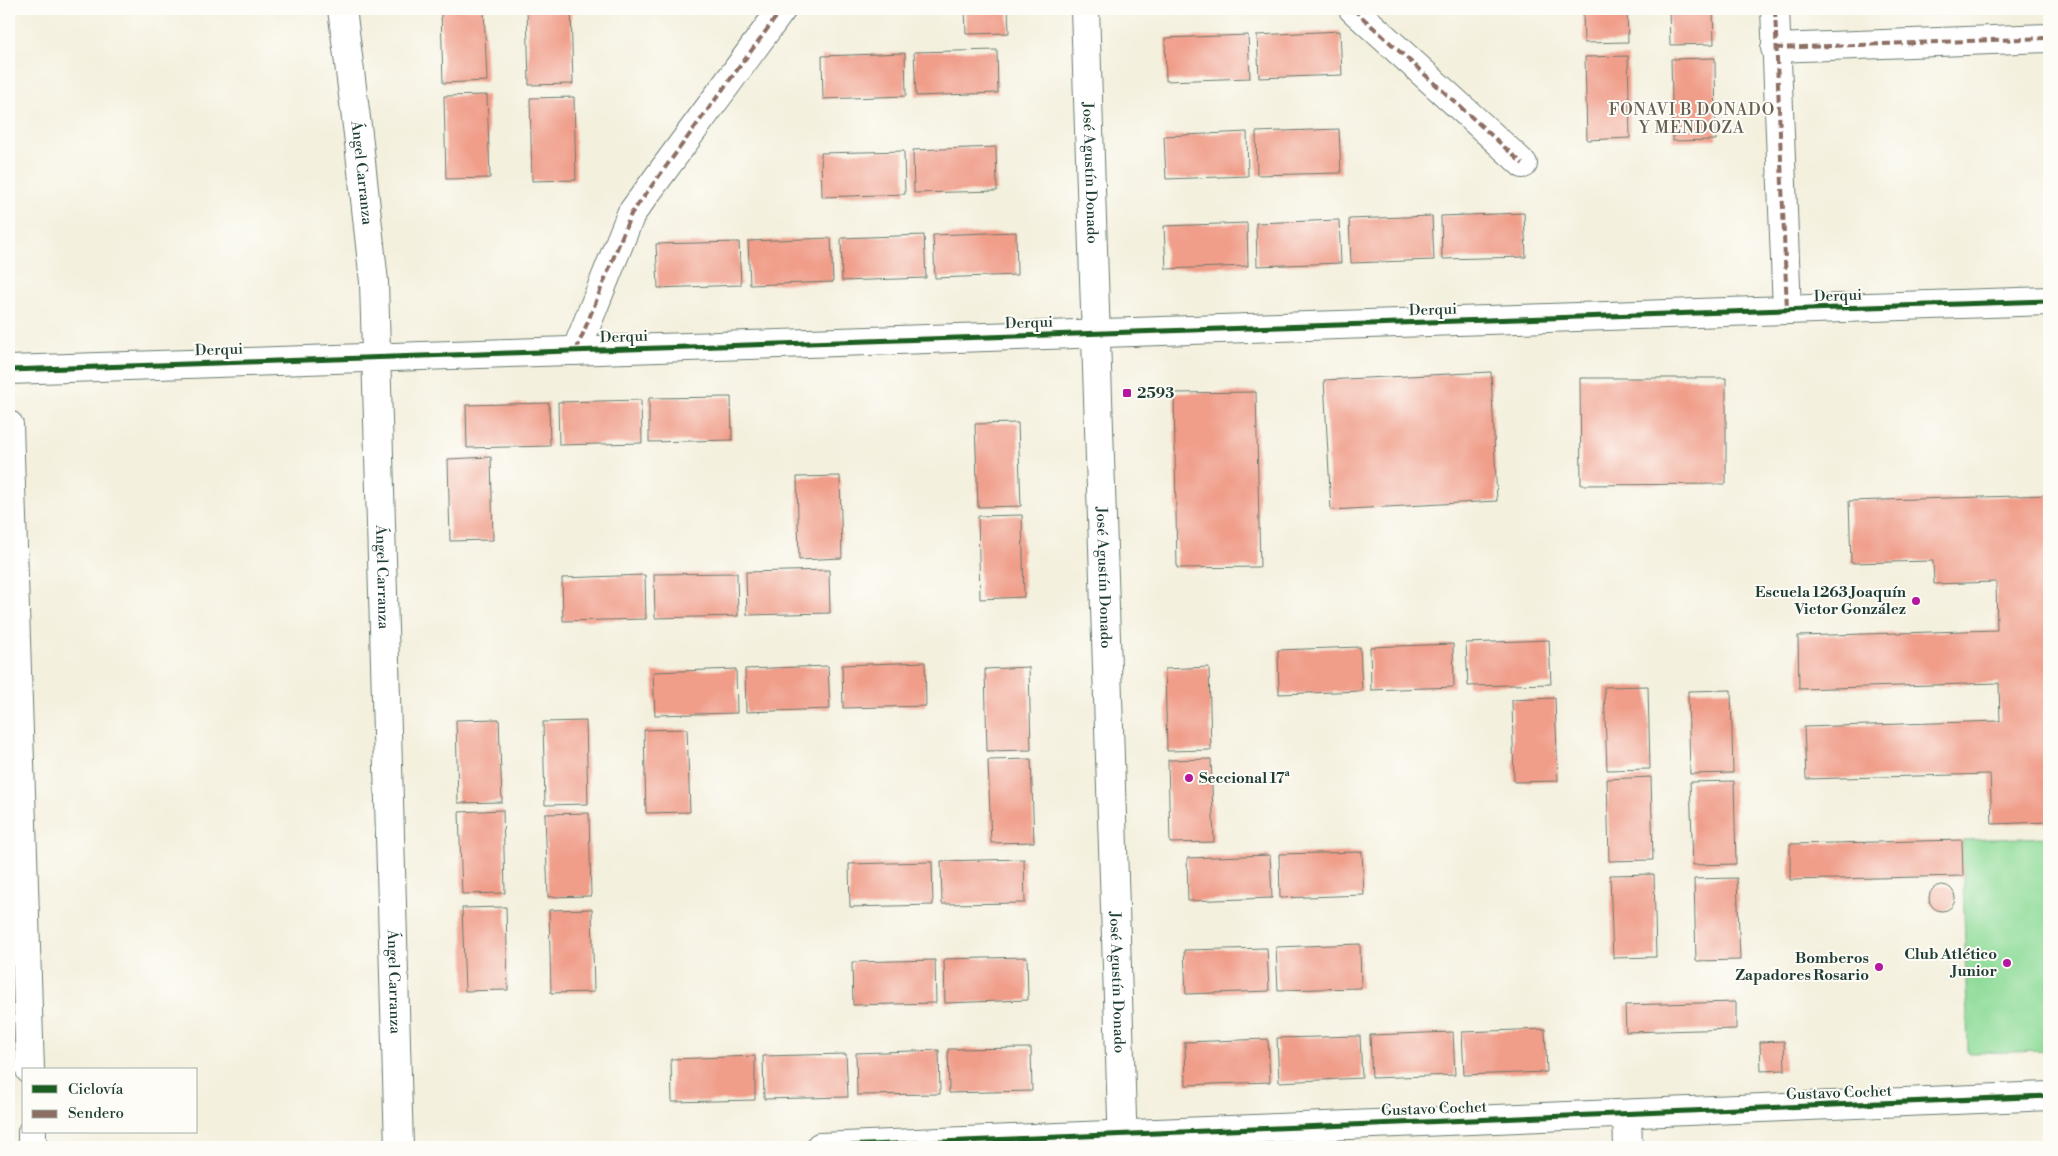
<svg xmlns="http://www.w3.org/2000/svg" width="2058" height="1156" viewBox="0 0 2058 1156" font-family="'Libre Bodoni',serif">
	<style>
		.green { fill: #8edb98; stroke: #568c66 }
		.building { fill: #f09d89 }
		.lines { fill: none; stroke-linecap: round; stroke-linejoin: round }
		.minor-casing { stroke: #6a7c70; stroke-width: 30 }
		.minor { stroke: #fff; stroke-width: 28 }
		.quiet { stroke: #8d6e63; stroke-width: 4; stroke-dasharray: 8 4; stroke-linecap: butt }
		.cycleway-casing { stroke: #fdfcf7; stroke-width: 8 }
		.cycleway { stroke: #1b5e20; stroke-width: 5 }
		.poi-dot { fill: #b5179e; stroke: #fdfcf7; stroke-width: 2 }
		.labels { text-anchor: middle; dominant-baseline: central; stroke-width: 4; stroke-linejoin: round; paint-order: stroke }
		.street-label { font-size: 15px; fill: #1f3d34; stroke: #fdfcf7 }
		.poi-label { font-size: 15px; font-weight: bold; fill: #1f3d34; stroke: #fdfcf7; text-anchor: end }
		.neighbourhood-label { font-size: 16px; letter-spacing: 1px; fill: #685f52; stroke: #fdfcf7 }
	</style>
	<rect width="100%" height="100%" fill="#fdfcf7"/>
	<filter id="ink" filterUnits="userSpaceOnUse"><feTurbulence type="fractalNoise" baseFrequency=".02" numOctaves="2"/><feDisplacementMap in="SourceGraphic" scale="10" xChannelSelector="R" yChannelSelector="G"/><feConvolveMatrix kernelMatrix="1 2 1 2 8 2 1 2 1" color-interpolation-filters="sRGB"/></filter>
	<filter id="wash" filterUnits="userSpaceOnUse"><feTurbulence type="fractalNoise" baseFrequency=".0096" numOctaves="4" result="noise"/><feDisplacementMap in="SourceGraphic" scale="20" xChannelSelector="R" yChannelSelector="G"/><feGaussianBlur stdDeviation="1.12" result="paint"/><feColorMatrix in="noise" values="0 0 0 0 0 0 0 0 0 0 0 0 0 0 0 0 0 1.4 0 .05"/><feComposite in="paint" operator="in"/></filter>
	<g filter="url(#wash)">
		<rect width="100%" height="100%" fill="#f4f0de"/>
		<path class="green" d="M2049,837V1051L1968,1053L1962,840Z"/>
		<g id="blocks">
			<path class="building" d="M441,9H484L487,81L443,83Z
				M527,9H571L573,84L529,85Z
				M965,9H1008L1009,33L966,34Z
				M1583,9H1627L1628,42L1584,43Z
				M1669,9H1713L1714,44L1670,45Z
				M1340,31L1342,75L1259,78L1257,35Z
				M1248,35L1250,78L1166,81L1165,38Z
				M997,50L998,93L916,96L914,52Z
				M905,53L906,96L823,99L822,56Z
				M1628,56L1630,138L1587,140L1585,57Z
				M1715,58L1716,140L1673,141L1671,59Z
				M487,95L490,178L446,179L444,96Z
				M574,97L576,180L532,181L530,98Z
				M1339,129L1341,173L1257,175L1256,132Z
				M1247,132L1248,176L1166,179L1164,136Z
				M996,147L997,191L914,193L913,150Z
				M904,151L905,194L822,197L821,153Z
				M1524,213L1526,257L1442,259L1441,216Z
				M1432,216L1434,260L1351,263L1349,219Z
				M1339,220L1341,263L1257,266L1256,223Z
				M1247,223L1248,266L1166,269L1164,226Z
				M1016,232L1017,275L935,278L933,235Z
				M924,235L926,278L842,281L841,238Z
				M831,238L833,282L750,285L748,241Z
				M739,242L741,285L658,288L656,244Z
				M1491,372L1497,501L1331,510L1324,380Z
				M1580,378H1726V484L1581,485Z
				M1256,392L1260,567L1177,568L1174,393Z
				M731,397L732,440L649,442V398Z
				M641,400L642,443L559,445L558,402Z
				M549,403L550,446L467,448L466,405Z
				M1018,423L1021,506L978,507L975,424Z
				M491,457L493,540L450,541L448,459Z
				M840,476L842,558L799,560L797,477Z
				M2049,495V822L1992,824L1990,774L1806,779L1804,727L2000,721L1999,683L1799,689L1798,636L1997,630L1996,582L1934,584L1933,561L1851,563L1849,501Z
				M1022,515L1024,597L980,599L978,516Z
				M829,570L830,613L747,615L746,572Z
				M737,573L738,616L655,618L654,574Z
				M645,575L646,619L563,621L562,578Z
				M1549,640L1551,684L1468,686L1466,643Z
				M1453,644L1454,687L1371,690L1370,647Z
				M1360,647L1362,691L1279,694L1278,650Z
				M925,662L926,706L843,708L842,665Z
				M828,666L830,709L746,712L745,669Z
				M1029,667L1031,750L987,751L985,669Z
				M1209,667L1211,750L1167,751L1165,669Z
				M736,669L737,713L655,715L653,672Z
				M1648,686L1650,769L1607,770L1604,687Z
				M1731,690L1733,773L1690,774L1688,691Z
				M1555,698L1558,781L1514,782L1512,700Z
				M499,719L502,802L458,803L456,720Z
				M586,721L588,804L545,805L543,722Z
				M687,729L690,812L646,813L644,730Z
				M1031,759L1034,842L991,843L988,760Z
				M1211,759L1214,842L1170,843L1168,760Z
				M1651,777L1653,860L1609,861L1607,779Z
				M1734,781L1736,864L1693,865L1690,782Z
				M503,810L505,893L462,894L459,812Z
				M589,813L591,896L548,897L545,814Z
				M1962,840L1963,876L1790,880V844Z
				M1362,852L1364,895L1280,898L1279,854Z
				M1270,855L1272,898L1188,901L1187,858Z
				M1024,859L1025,903L942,904L941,861Z
				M932,862L933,905L850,907L849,864Z
				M1654,874L1656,957L1613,958L1610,875Z
				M1737,878L1740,960L1696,961L1694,879Z
				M1929 898a13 13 0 1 1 26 0a13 13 0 1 1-26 0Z
				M506,907L508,990L465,991L462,908Z
				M592,909L594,992L551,993L549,910Z
				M1360,944L1361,988L1278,990L1276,947Z
				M1267,948L1269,991L1186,994L1184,950Z
				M1027,957L1028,1000L945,1003L944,959Z
				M935,960L936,1003L853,1005L852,962Z
				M1736,1002V1029L1626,1032L1625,1005Z
				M1545,1029L1547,1072L1464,1075L1462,1032Z
				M1453,1032L1455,1075L1372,1078L1370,1035Z
				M1360,1036L1362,1078L1279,1082L1277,1038Z
				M1268,1039L1270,1082L1186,1085L1185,1042Z
				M1784,1041L1785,1070L1761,1071L1760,1042Z
				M1031,1048L1032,1091L949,1093L948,1049Z
				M939,1050L940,1094L857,1095L856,1053Z
				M846,1054L848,1097L764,1099L763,1056Z
				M755,1056V1100L672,1102L671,1059Z"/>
		</g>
	</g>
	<g filter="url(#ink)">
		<use href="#blocks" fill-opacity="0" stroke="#6a7c70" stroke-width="1"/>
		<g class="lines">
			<defs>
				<g id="minor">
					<path id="s1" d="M342,9L358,134L374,282L399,1147"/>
					<path id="s2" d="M1085,9L1123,1147"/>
					<path d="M1353,9L1523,164"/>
					<path d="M1775,9L1787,310"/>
					<path d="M1775,48L2049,38"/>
					<path d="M576,351L631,214L782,9"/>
					<path d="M9,370L2049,301"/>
					<path d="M9,425L30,1070"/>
					<path d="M1627,1114L1628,1147"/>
					<path d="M32,1132V1147"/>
					<path d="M820,1147L2049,1096"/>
				</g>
			</defs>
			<use href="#minor" class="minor-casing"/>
			<use href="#minor" class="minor"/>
			<path class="quiet" d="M1353,9L1523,164
				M1775,9L1787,310
				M1775,48L2049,38
				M576,351L631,214L782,9"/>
			<defs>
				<path id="cycleway" d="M9,370L2049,301
					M820,1147L2049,1096"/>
			</defs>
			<use href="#cycleway" class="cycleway-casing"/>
			<use href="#cycleway" class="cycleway"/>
		</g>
	</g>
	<g class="poi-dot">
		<rect x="1122" y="388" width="10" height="10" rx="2.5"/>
		<circle cx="1916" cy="601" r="5"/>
		<circle cx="1189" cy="778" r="5"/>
		<circle cx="2007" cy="963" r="5"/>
		<circle cx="1879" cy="967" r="5"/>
	</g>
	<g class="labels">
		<g class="street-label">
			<text stroke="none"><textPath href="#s1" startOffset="165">Ángel Carranza</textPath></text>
			<text stroke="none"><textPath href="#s2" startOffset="164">José Agustín Donado</textPath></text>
			<text transform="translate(1838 296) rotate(-2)">Derqui</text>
			<text transform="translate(1433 310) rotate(-2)">Derqui</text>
			<text transform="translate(1029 323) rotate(-2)">Derqui</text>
			<text transform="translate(624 337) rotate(-2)">Derqui</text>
			<text transform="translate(219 350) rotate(-2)">Derqui</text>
			<text stroke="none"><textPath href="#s1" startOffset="570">Ángel Carranza</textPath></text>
			<text stroke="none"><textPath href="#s2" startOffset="569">José Agustín Donado</textPath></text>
			<text stroke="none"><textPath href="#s1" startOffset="975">Ángel Carranza</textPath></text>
			<text stroke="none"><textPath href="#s2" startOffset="974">José Agustín Donado</textPath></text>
			<text transform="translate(1839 1093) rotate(-2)">Gustavo Cochet</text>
			<text transform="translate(1434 1109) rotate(-2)">Gustavo Cochet</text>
		</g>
		<g class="poi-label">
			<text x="1137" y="393" text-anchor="start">2593</text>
			<text x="1906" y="592">Escuela 1263 Joaquín<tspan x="1906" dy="17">Victor González</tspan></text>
			<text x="1199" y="778" text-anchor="start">Seccional 17ª</text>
			<text x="1997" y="954">Club Atlético<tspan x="1997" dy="17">Junior</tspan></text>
			<text x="1869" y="958">Bomberos<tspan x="1869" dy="17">Zapadores Rosario</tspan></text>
		</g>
		<g class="neighbourhood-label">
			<text x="1692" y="110">FONAVI B DONADO<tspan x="1692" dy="18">Y MENDOZA</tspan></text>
		</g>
	</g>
	<rect width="2058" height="1156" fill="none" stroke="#fdfcf7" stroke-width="30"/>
	<rect x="22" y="1068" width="175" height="65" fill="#fdfcf7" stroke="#a4b0a9"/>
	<rect x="32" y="1085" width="25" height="8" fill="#1b5e20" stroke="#a4b0a9"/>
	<text x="68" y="1094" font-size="15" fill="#1f3d34">Ciclovía</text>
	<rect x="32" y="1110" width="25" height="8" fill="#8d6e63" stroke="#a4b0a9"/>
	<text x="68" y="1118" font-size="15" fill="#1f3d34">Sendero</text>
</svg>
